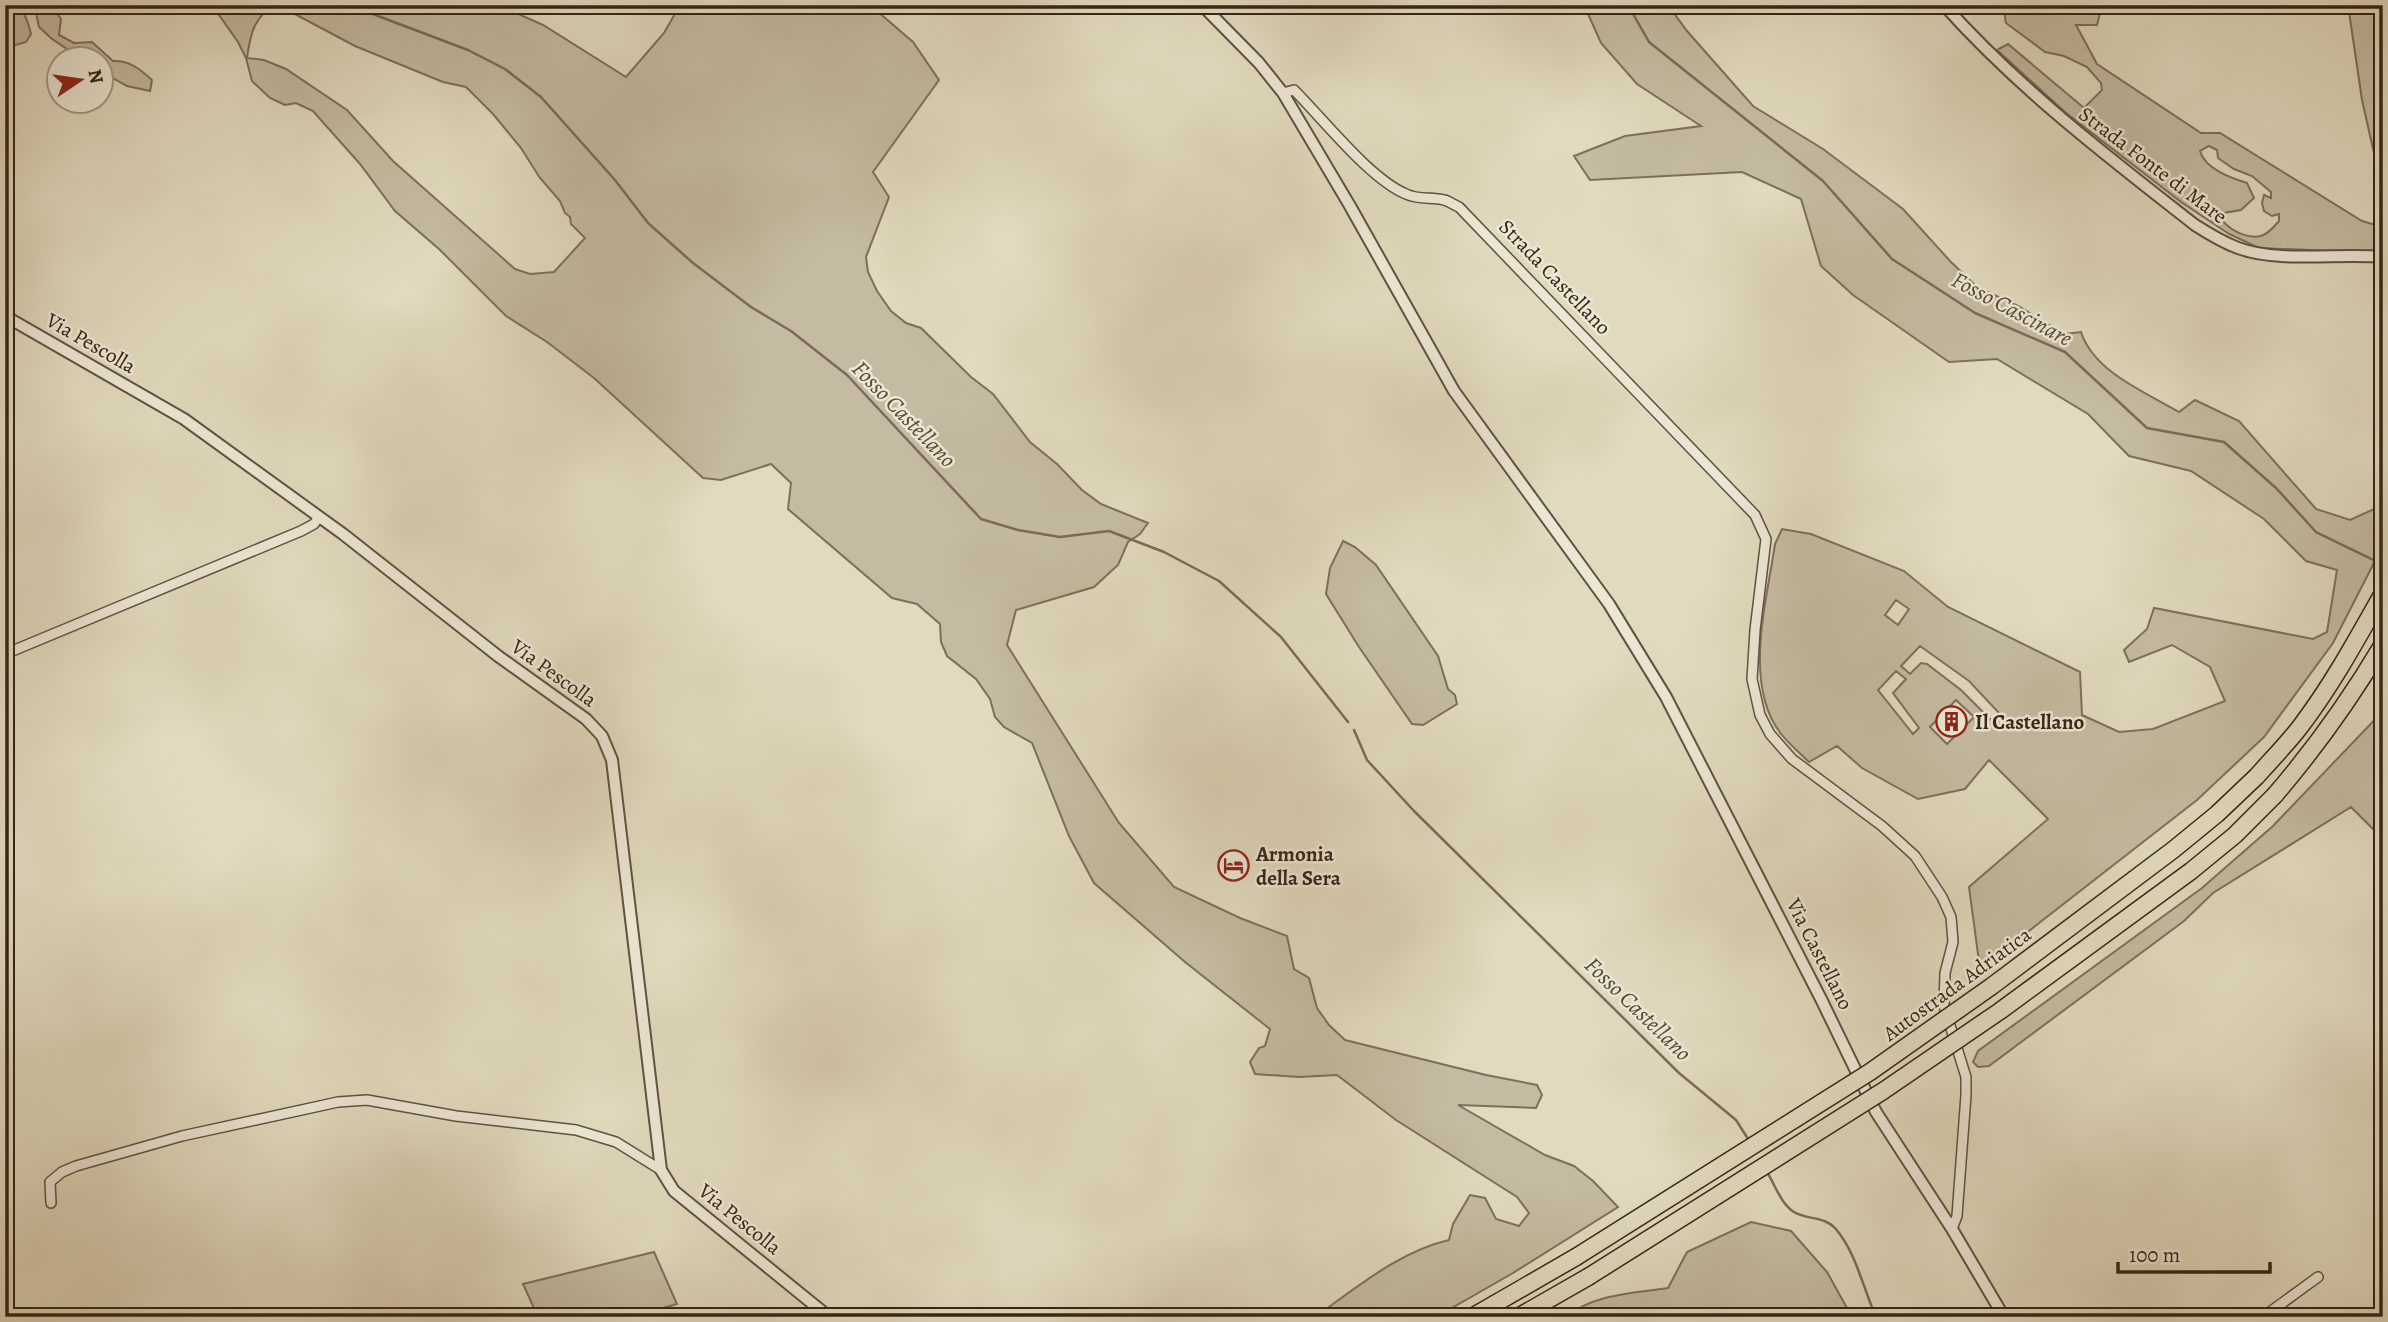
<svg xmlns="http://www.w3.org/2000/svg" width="2388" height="1322" viewBox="0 0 2388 1322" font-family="Alegreya,serif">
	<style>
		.green { fill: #c4bba2; stroke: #7c705c; stroke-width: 2; fill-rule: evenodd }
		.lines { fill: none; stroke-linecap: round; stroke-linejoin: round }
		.stream { stroke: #796c59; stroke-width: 2.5 }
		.minor-casing { stroke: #605240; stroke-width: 12 }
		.tertiary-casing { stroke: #605240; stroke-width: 14 }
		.motorway-casing { stroke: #352416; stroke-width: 19 }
		.minor { stroke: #ece7d5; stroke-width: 9 }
		.tertiary { stroke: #ece7d5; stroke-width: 10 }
		.motorway { stroke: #e1dabf; stroke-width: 16 }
		.motorway-bridge-casing { stroke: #352416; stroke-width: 19; stroke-linecap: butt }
		.motorway-bridge { stroke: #e1dabf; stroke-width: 16 }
		.labels { text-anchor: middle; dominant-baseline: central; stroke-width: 5; stroke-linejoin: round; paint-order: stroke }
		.street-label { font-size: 21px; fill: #352416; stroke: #ece7d5 }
		.poi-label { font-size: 21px; font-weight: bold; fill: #352416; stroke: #ece7d5; text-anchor: start }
		.water-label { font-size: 23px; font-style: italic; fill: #574838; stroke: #ece7d5 }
	</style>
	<rect width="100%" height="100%" fill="#e1dabf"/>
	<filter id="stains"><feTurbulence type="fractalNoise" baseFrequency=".00286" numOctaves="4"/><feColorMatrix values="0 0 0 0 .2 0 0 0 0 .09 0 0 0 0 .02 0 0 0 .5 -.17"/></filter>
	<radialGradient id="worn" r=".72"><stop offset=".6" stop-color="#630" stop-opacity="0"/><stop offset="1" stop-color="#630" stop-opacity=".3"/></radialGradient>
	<path class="green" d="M5,5C24,5 27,18 31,34L26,42L5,48Z
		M39,5H61L56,12L61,19L59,35L74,43L92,42L113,61C129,60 140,69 152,80L150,91L127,86L102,72V60L82,59L52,39L39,27L36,13Z
		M212,5H498L543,25L626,77L664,33L680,5H870L913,42L939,80L873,172L889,197L866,257L868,272L877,291L891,311L906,323L921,328L971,377L993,394L1030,442L1057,464L1082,490L1101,504L1148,523L1140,534L1128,542L1118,565L1094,587L1016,610L1007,645L1119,823L1174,887L1240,918L1287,936L1294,969L1309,978L1317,1008L1329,1025L1345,1040L1486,1075L1537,1085L1542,1095L1536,1108L1458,1105L1545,1155L1574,1166L1593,1181L1618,1207L1513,1273L1436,1317H1315C1356,1288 1400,1251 1449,1240L1453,1224L1470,1195L1485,1198L1496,1219L1519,1226L1529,1213L1517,1197L1396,1120L1337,1075L1299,1077L1255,1074L1250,1062L1259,1048L1265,1046L1270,1029L1185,962L1094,883L1069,836L1032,743L1004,727L995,717L990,699L976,679L947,656L941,642L940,624L917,604L892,598L788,509L791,483L771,464L721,480L703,478L594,378L547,342L506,316L439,249L395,211L360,164L313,111L296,103L285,105L270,98L252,81L246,58L238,42ZM268,9L293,13L355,46L443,82L466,87L493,114L521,148L540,178L560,201L565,213L570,217L571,224L585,238L554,272L530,274L515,269L393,161L347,110L286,69L264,60L247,58C250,38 252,23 268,9Z
		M1584,5H1668L1687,31L1753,106L1823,149L1903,209L1950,261L1977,287L2018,306L2064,334L2081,332C2094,372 2145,392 2179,412L2195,400L2239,421L2316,509L2350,520L2383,505V542L2380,551L2333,643L2264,737L2197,800L1980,969L1969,887L2048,819L1989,760L1965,789L1918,799L1862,768L1837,746L1809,762C1800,753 1790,745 1782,735C1742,687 1767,600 1775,544L1782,529L1811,534L1904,571L1948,607L2080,672L2082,715L2119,732L2153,729L2225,701L2210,667L2172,645L2129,662L2124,650L2147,629L2154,608L2313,639L2327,632L2337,570L2306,561L2264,519L2191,471L2129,456L2088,414L1997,359L1949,362L1853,295L1821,266L1801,199L1742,172L1590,180L1574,156L1625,136L1701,126L1637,84L1601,43ZM1896,600L1909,609L1898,625L1885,615ZM1920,646L1969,681L2000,714L1993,722L1961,690L1927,664L1921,663L1910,674L1901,666ZM1896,671L1906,679L1893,693L1919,728L1913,734L1878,690ZM1956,700L1974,717L1947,744L1930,727Z
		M1998,5H2102L2097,25H2076L2097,64L2201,133H2220L2362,221L2383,227V253L2259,248L2229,234L2181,202L2066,113L1997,50L2008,44L2084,108L2102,90L2101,83L2087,67L2064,56L2045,52L2006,23L2004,11ZM2209,146L2217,150L2218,158L2234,169L2252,176L2271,192V198L2264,195L2262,203L2264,211L2272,216L2279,214V221C2274,227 2268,234 2261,236C2247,239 2228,230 2221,218L2224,213L2241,210L2254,198L2247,183C2231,178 2205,169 2200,151Z
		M2348,5H2383V193L2362,100Z
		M1343,541L1355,547L1376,565L1438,656L1448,689L1455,695L1457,704L1423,725L1412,724L1359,647L1326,594L1330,568Z
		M2383,711V839L2351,807L2213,893L2184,921L1989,1066L1978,1067L1973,1062L1978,1051L2202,888L2273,826Z
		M1751,1222L1791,1231L1827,1272L1852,1317H1567C1592,1294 1635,1293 1668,1288L1687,1252Z
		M654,1252L677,1304L630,1317H620L616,1313L603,1317H538L523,1284Z"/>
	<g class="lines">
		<path class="stream" d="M349,5L468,50L505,69L541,97L615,180L648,223L693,263L751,307L791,331L847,375L981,519L1018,530L1060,537L1109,531L1164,552L1219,581L1281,637L1348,722
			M1628,5L1649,42L1823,181L1892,259L1975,313L2065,352L2147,428L2224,442L2276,488L2316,532L2380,563
			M1354,730L1367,760L1414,811L1679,1073L1736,1120L1750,1142
			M1767,1172C1775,1185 1781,1204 1794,1212C1807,1220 1824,1216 1835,1228C1856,1252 1863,1288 1876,1317"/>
		<defs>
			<path id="minor" d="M1283,93L1294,90C1323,119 1370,179 1406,194C1418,200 1431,197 1444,200C1449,201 1454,205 1459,207L1755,515L1766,539L1755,630L1752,679L1760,715L1770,734L1792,759L1882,826L1915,856L1942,897L1951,917L1953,942L1945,973L1944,1006L1966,1077V1095L1957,1216L1952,1229
				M5,654L301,531L314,524L319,517
				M51,1203L50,1182L62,1172L76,1166L182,1136L338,1102L367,1100L456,1116L576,1130L616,1142L661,1170
				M2263,1317L2318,1277"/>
			<path id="tertiary" d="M1202,5L1259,63L1283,93L1350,206L1454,391L1609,604L1666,697L1821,999L1876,1112L1952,1229L2004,1317
				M1944,5C2019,89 2107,156 2195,225C2209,234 2222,242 2238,248C2278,263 2339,253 2383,257
				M5,316L184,419L343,534L498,656L586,719L602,736L612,760L661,1170L674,1191L829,1317"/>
			<path id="motorway" d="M2257,776C2271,760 2287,744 2300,727C2332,685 2357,639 2383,593
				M2275,795C2316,747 2351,698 2383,644
				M1472,1317L1576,1257
				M1518,1317L1588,1277"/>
		</defs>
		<use href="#minor" class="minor-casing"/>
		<use href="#tertiary" class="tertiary-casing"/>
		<use href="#motorway" class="motorway-casing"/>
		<use href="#minor" class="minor"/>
		<use href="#tertiary" class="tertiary"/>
		<use href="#motorway" class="motorway"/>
		<defs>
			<path id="motorway-bridge" d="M1576,1257L1870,1072L1992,986L2173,850L2217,814L2257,776
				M1588,1277L1883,1091L2000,1011L2191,871L2235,835L2275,795"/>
		</defs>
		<use href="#motorway-bridge" class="motorway-bridge-casing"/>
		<use href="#motorway-bridge" class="motorway-bridge"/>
	</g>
	<defs>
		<symbol id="building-ring" viewBox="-11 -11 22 22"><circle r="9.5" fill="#ece7d5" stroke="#8f2418" stroke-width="1.5"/><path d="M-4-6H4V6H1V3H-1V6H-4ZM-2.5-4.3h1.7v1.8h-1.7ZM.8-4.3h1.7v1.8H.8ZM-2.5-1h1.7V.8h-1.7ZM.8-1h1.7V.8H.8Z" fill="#8f2418"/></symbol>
		<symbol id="hotel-ring" viewBox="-11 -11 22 22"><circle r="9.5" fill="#ece7d5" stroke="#8f2418" stroke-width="1.5"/><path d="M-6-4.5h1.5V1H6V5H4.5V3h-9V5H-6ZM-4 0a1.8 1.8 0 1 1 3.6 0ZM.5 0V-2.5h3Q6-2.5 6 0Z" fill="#8f2418"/></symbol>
	</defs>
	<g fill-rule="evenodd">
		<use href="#building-ring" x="1934" y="704" width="35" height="35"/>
		<use href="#hotel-ring" x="1216" y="848" width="35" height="35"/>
	</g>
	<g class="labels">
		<g class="street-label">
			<text transform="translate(2153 165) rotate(37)">Strada Fonte di Mare</text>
			<text transform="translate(1555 277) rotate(46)">Strada Castellano</text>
			<text transform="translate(91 343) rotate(30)">Via Pescolla</text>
			<text transform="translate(554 673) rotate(36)">Via Pescolla</text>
			<text transform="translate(1820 954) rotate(63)">Via Castellano</text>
			<text transform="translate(1957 984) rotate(-36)">Autostrada Adriatica</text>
			<text transform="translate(740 1219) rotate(39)">Via Pescolla</text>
		</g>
		<g class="poi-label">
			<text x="1975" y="722">Il Castellano</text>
			<text x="1256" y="854">Armonia<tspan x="1256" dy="24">della Sera</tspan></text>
		</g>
		<g class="water-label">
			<text transform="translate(2012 309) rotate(28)">Fosso Cascinare</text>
			<text transform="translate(904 414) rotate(46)">Fosso Castellano</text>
			<text transform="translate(1638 1009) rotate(44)">Fosso Castellano</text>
		</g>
	</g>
	<rect width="2388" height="1322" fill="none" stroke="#e1dabf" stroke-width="28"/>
	<rect x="7" y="7" width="2374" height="1308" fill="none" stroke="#352416" stroke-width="3.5"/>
	<rect x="14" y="14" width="2360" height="1294" fill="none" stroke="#352416" stroke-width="2"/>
	<g transform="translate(80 80) rotate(77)"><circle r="33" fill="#ece7d5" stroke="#a39989" stroke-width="2"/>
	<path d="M0-5L12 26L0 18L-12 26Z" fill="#8f2418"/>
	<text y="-10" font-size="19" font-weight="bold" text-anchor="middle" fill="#352416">N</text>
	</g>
	<path d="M2118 1262v10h152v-10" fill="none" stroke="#352416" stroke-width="3.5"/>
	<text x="2129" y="1262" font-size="21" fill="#352416" stroke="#ece7d5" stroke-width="5" paint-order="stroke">100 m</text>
	<rect width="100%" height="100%" filter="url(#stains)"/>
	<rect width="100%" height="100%" fill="url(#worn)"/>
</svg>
